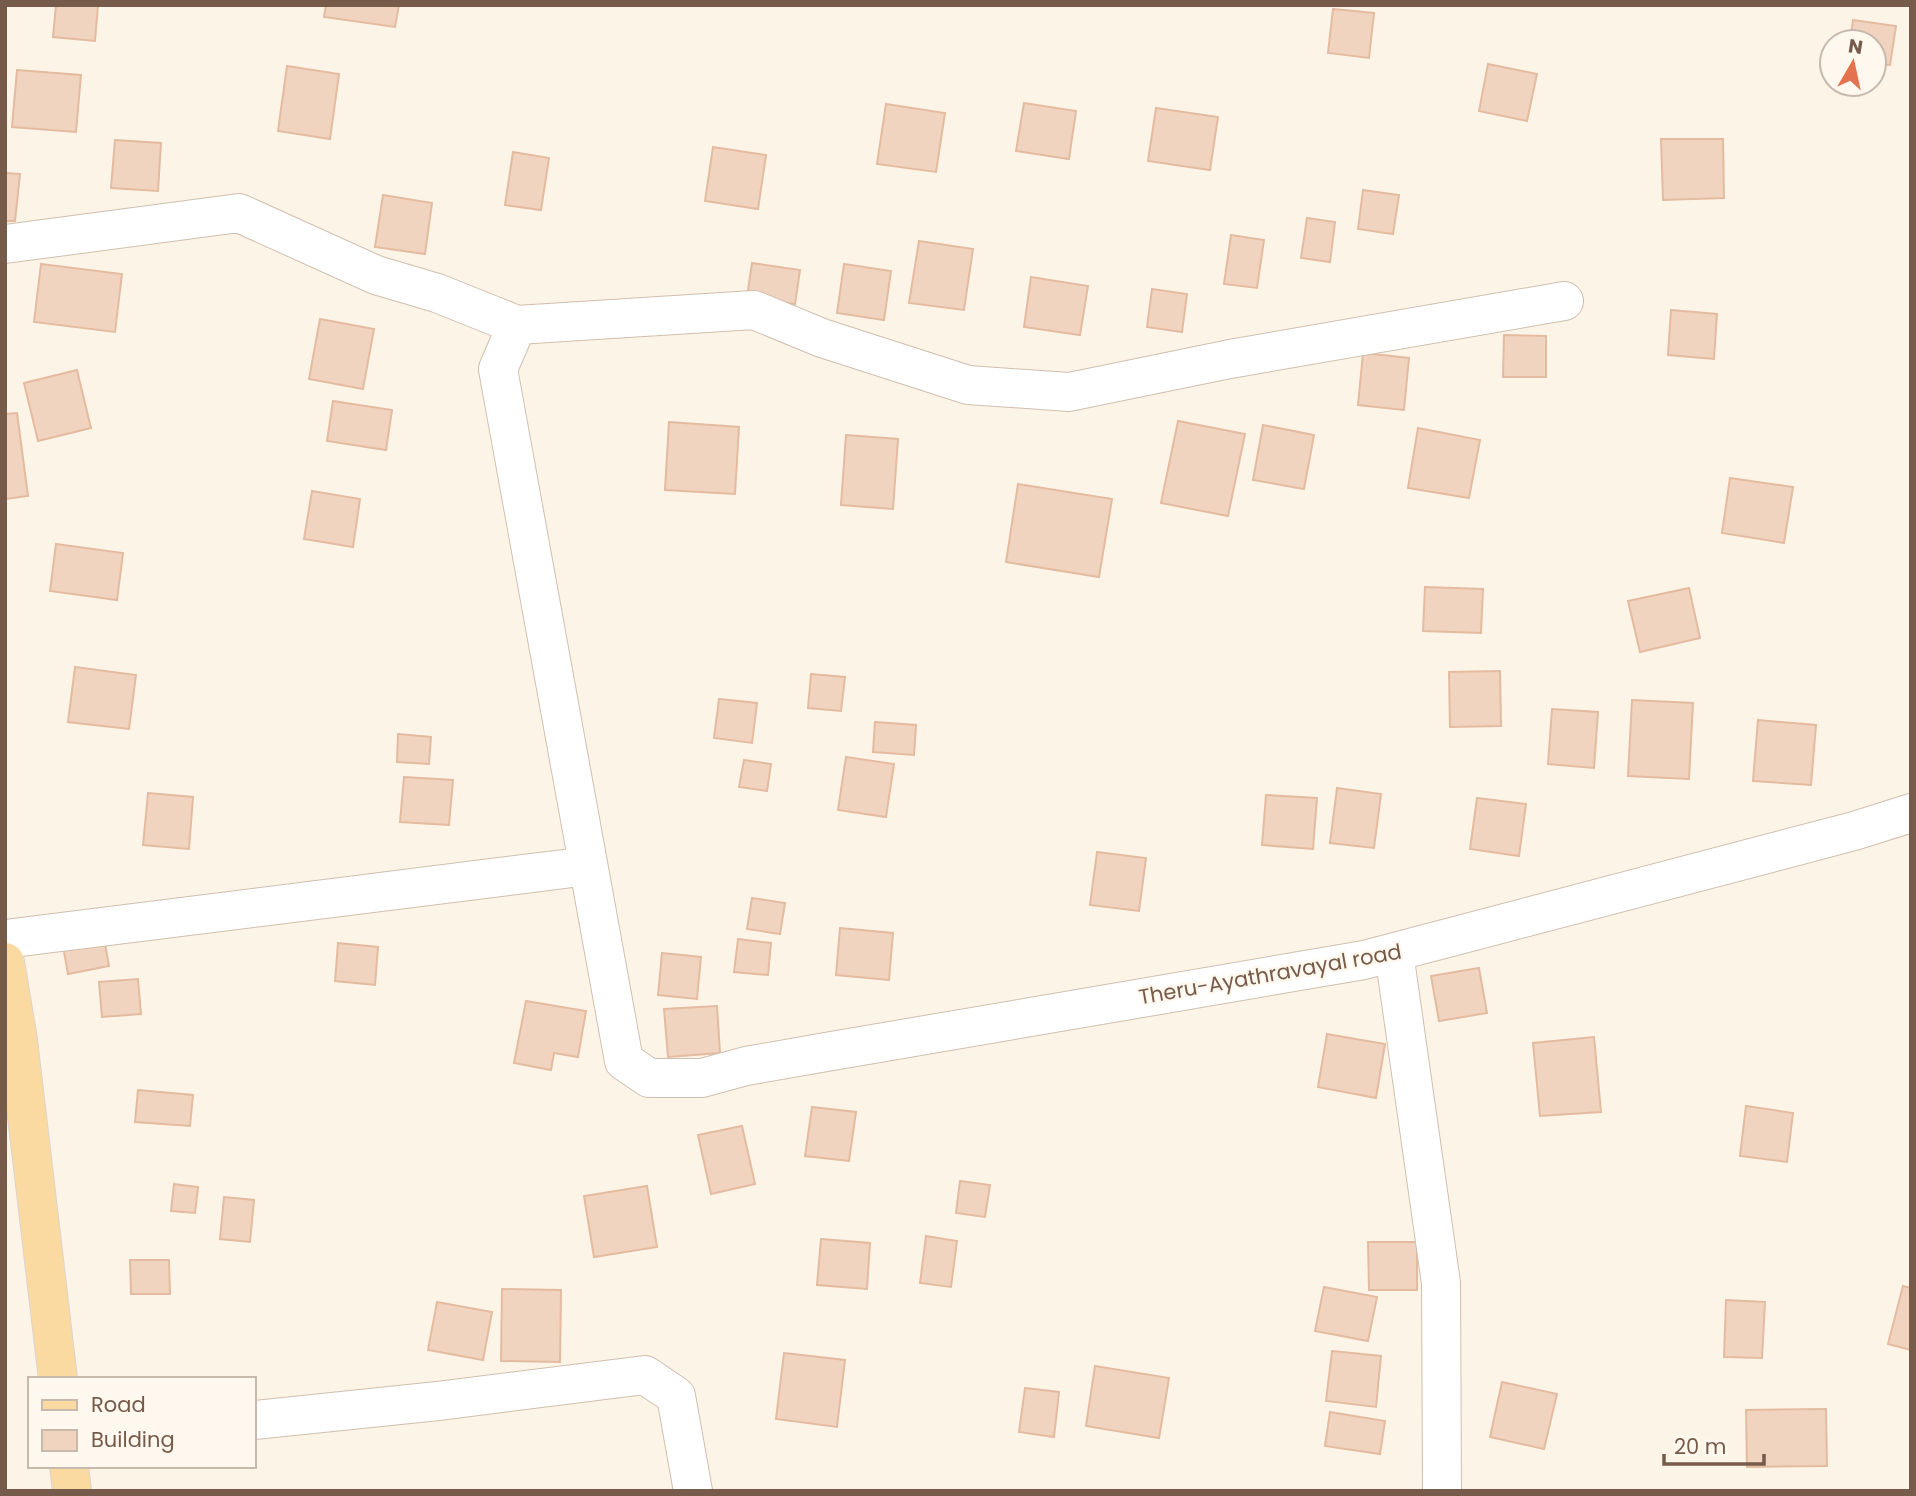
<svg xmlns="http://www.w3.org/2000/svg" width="1916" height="1496" viewBox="0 0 1916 1496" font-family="Poppins,sans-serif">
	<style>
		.building { fill: #f1d4bf; stroke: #e4bba0; stroke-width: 2 }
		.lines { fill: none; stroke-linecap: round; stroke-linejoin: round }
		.minor-casing { stroke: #d0bfaf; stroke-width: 40 }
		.major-casing { stroke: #dbd4d0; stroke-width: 40 }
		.minor { stroke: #fff; stroke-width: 38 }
		.major { stroke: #fadaa1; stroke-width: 38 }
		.labels { text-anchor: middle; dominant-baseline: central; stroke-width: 5; stroke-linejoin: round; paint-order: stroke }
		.street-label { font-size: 21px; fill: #765b4b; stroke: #fff8ee }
	</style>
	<rect width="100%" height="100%" fill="#fcf4e7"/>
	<path class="building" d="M56,5H98L95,41L53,37Z
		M326,5H399L395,27L324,17Z
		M1333,9L1374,13L1369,58L1328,53Z
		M1853,20L1896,26L1890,65L1874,63V42H1850Z
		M1488,64L1537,74L1527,121L1479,111Z
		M287,66L339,74L330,139L278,131Z
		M17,70L81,75L76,132L12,127Z
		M1024,103L1076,111L1069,159L1016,151Z
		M886,104L945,113L936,172L877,164Z
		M1156,108L1218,117L1210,170L1148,161Z
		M1661,139H1723L1724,198L1663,200Z
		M115,140L161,143L158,191L111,188Z
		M713,147L766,155L758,209L705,201Z
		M513,152L549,158L541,210L505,205Z
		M5,173L20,174L15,221H5Z
		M1363,190L1399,195L1393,234L1358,229Z
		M383,195L432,203L425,254L375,247Z
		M1307,218L1335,222L1330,262L1301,258Z
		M1231,235L1264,240L1257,288L1224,284Z
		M919,241L973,249L964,310L909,303Z
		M752,263L800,270L795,304L747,297Z
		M41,264L122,274L115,332L34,322Z
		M844,264L891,271L884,320L837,313Z
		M1031,277L1088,286L1080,335L1024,327Z
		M1152,289L1187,294L1182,332L1147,327Z
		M1671,310L1717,314L1714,359L1668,355Z
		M320,319L374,329L363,389L309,379Z
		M1504,335L1546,336V377H1503Z
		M1363,353L1409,358L1404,410L1358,405Z
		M77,370L91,428L38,441L24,383Z
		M333,401L392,410L386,450L327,441Z
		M17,413L28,496L5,499V414Z
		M1178,421L1245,434L1228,516L1161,503Z
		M669,422L739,427L735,494L665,490Z
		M1263,425L1314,435L1304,489L1253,480Z
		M1418,428L1480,440L1469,498L1408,488Z
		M846,435L898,439L893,509L841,505Z
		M1730,478L1793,487L1784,543L1722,533Z
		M1018,484L1112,499L1099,577L1006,562Z
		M312,491L360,499L353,547L304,539Z
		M56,544L123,553L117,600L50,591Z
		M1425,587L1483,589L1481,633L1423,631Z
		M1689,588L1700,638L1640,652L1628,601Z
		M75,667L136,675L129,729L68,722Z
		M1500,671L1501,726L1450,727L1449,672Z
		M811,674L845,677L841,711L808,708Z
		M719,699L757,703L752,743L714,738Z
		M1632,700L1693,703L1689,779L1628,776Z
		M1552,709L1598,712L1594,768L1548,764Z
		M1758,720L1816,725L1811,785L1753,781Z
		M875,722L916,725L914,755L873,752Z
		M398,734L431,737L429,764L397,762Z
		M846,757L894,764L886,817L838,810Z
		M744,760L771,764L767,791L739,787Z
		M404,777L453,780L449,825L400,822Z
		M1337,788L1381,794L1374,848L1330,843Z
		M148,793L193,797L189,849L143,845Z
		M1266,795L1317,798L1313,849L1262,845Z
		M1477,798L1526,804L1519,856L1470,849Z
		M1097,852L1146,858L1139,911L1090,905Z
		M752,898L785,903L780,934L747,929Z
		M840,928L893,933L889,980L836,975Z
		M104,938L109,966L68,974L63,946Z
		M738,939L771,943L768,975L734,972Z
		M338,943L378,947L375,985L335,981Z
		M662,953L701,957L697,999L658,995Z
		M1479,968L1487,1013L1439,1021L1431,976Z
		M138,979L141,1014L102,1017L99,982Z
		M526,1001L586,1011L578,1057L554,1053L551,1070L514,1063Z
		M717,1006L720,1053L668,1057L664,1009Z
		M1327,1034L1385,1044L1376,1098L1318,1087Z
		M1594,1037L1601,1112L1540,1116L1533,1043Z
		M138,1090L193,1095L190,1126L135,1122Z
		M1746,1106L1793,1113L1787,1162L1740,1156Z
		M812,1107L856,1112L849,1161L805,1156Z
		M742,1126L755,1184L711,1194L698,1135Z
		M960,1181L990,1185L985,1217L956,1213Z
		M174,1184L198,1187L195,1213L171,1211Z
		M647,1186L657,1247L594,1257L584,1196Z
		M224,1197L254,1200L250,1242L220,1239Z
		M926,1236L957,1241L951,1287L920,1283Z
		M821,1239L870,1243L867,1289L817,1285Z
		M1368,1242H1417V1290H1369Z
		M130,1260H169L170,1294H131Z
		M1903,1286L1911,1288V1350L1888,1344Z
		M1324,1287L1377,1297L1368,1341L1315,1331Z
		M502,1289L561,1290L560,1362L501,1361Z
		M1726,1300L1765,1302L1762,1358L1724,1357Z
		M437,1302L492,1312L483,1360L428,1350Z
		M1332,1351L1381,1356L1376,1407L1326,1401Z
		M784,1353L845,1360L837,1427L776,1419Z
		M1095,1366L1169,1378L1159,1438L1086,1426Z
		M1502,1382L1557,1394L1544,1449L1490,1437Z
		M1025,1388L1059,1392L1054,1437L1019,1432Z
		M1826,1409L1827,1466L1747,1467L1746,1410Z
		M1330,1412L1385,1421L1380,1454L1325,1446Z"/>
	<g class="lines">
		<defs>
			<path id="minor" d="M5,244L239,213L376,275L437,293L517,325
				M1564,301L1230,359L1069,392L968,385L822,338L754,310L517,325L498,369L624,1061L649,1078H702L746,1066L826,1052L1364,960L1854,831L1911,813
				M5,939L588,866
				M1394,953L1441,1283L1442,1491
				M254,1420L438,1401L645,1375L676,1396L693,1491"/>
			<path id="major" d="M5,962L18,1040L58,1379
				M69,1466L72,1491"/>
		</defs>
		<use href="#minor" class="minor-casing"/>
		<use href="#major" class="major-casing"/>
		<use href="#minor" class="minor"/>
		<use href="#major" class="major"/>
	</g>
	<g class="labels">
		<g class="street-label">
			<text transform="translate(1270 974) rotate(-10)">Theru-Ayathravayal road</text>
		</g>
	</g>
	<rect width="1916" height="1496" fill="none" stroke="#765b4b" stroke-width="14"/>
	<rect x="28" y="1377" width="228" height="91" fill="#fff8ee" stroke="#c8b9ad" stroke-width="2"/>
	<rect x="42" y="1400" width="35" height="10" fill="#fadaa1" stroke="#c8b9ad" stroke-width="2"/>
	<text x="91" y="1412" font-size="21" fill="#765b4b">Road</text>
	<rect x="42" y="1430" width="35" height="21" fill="#f1d4bf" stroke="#c8b9ad" stroke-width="2"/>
	<text x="91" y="1447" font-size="21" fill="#765b4b">Building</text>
	<g transform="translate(1853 63) rotate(9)"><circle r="33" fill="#fff8ee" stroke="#c8b9ad" stroke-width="2"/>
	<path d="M0-5L12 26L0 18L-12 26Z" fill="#e4724e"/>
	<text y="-10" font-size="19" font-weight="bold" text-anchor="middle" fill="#765b4b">N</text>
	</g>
	<path d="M1664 1454v10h100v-10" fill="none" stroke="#765b4b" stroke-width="3.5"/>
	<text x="1674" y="1454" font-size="21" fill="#765b4b" stroke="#fff8ee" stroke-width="5" paint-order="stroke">20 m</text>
</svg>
